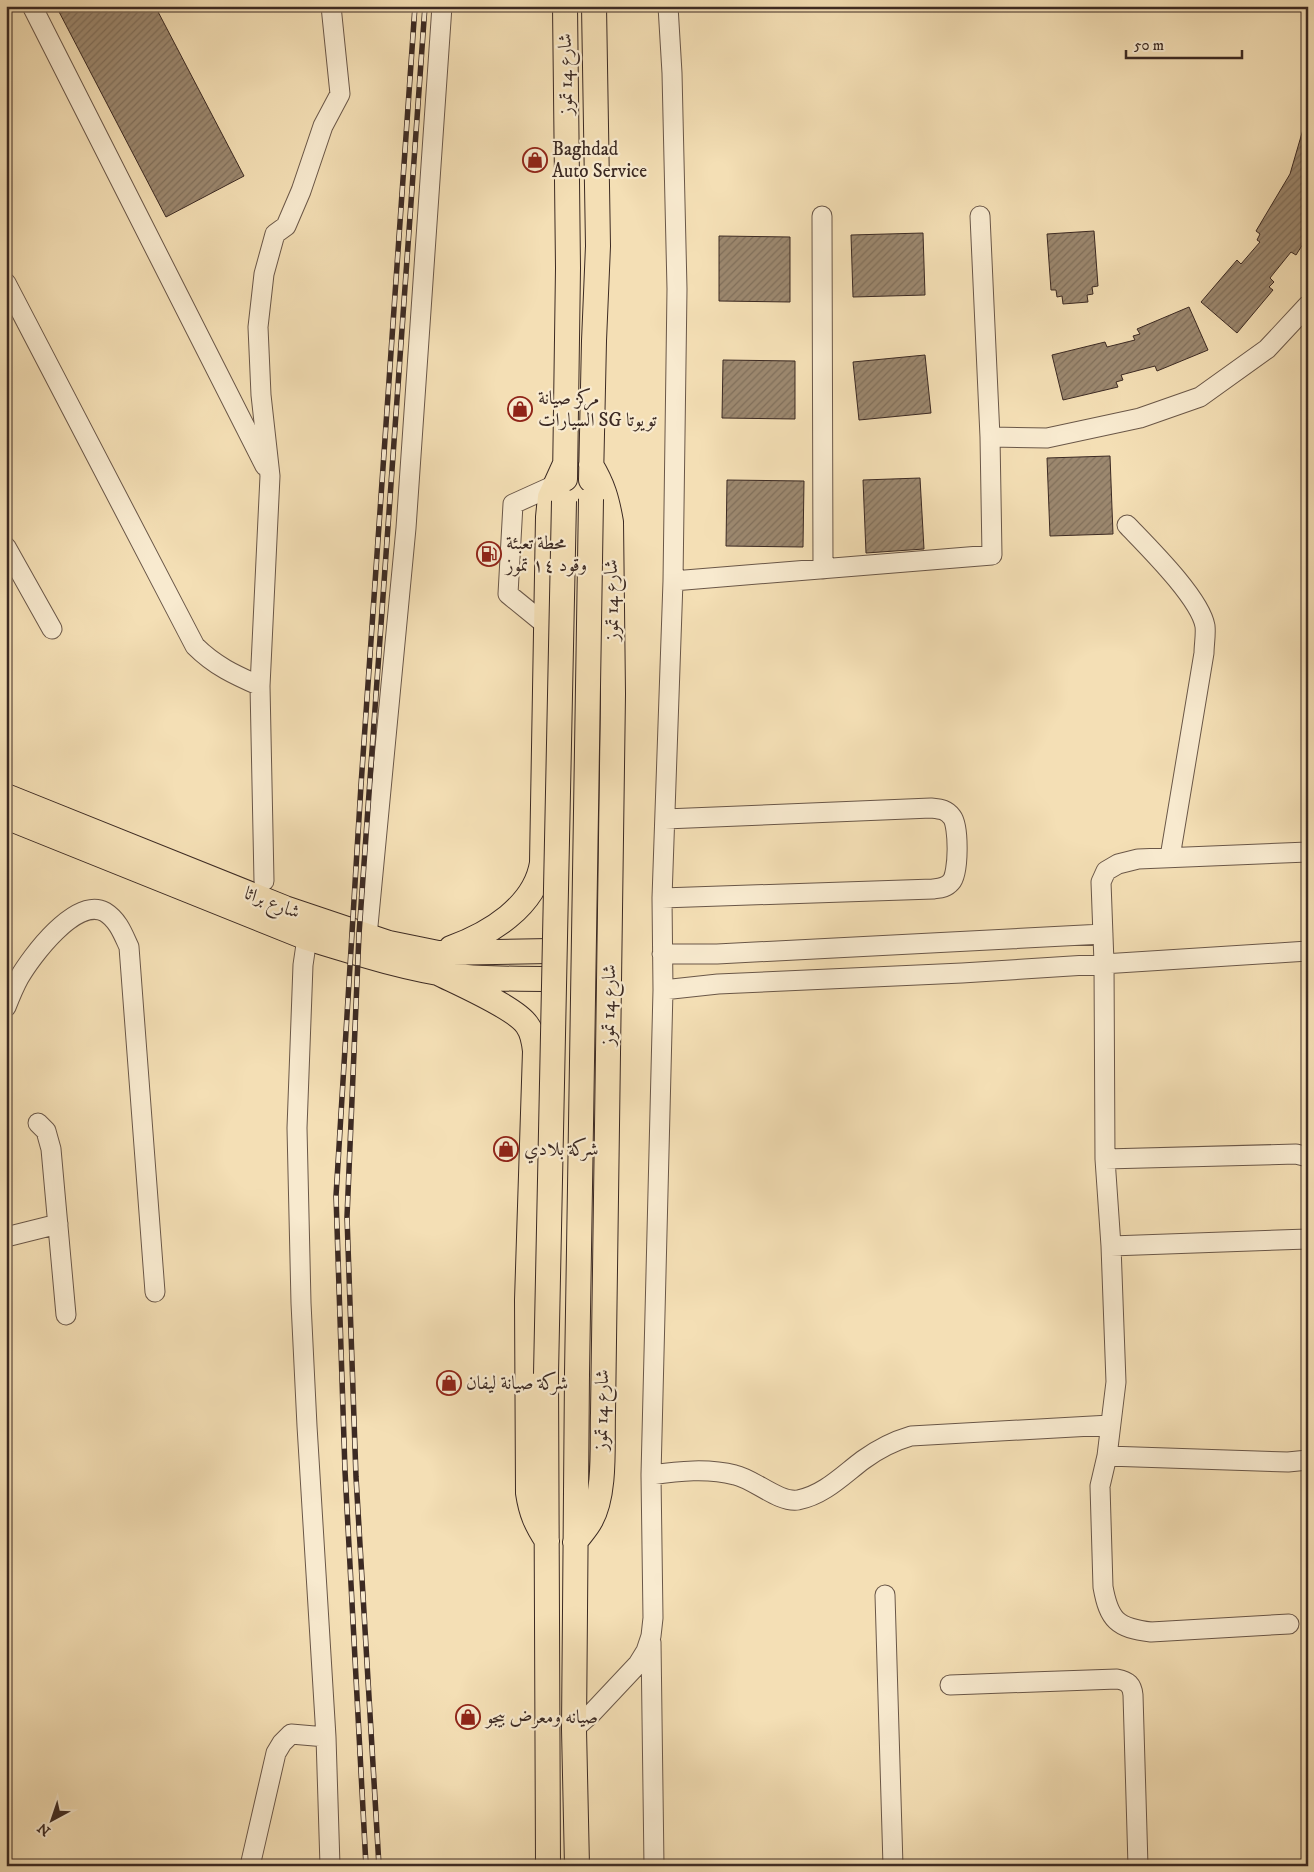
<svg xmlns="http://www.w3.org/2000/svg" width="1314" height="1872" viewBox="0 0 1314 1872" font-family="'IM FELL DW Pica',Amiri,serif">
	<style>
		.building { fill: url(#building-hatch); stroke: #3c2a23 }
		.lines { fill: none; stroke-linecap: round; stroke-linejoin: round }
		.minor-casing { stroke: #6a5748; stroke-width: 21 }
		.major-casing { stroke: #3c2a23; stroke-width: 26 }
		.minor { stroke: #f8eacf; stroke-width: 19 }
		.major { stroke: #f4dfb5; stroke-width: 24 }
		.rail-casing { stroke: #3c2a23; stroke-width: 5.5 }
		.rail { stroke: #f8eacf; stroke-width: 4; stroke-dasharray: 11; stroke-linecap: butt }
		.major-bridge-casing { stroke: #3c2a23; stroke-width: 26; stroke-linecap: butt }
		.major-bridge { stroke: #f4dfb5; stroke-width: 24 }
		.labels { text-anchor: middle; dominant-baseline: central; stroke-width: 4.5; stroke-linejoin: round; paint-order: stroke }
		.street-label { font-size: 19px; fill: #3c2a23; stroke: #f8eacf }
		.poi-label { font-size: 19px; fill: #3c2a23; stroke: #f8eacf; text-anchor: start }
	</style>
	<defs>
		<pattern id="building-hatch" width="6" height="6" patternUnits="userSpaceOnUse" patternTransform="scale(1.25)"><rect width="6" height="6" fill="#9c886f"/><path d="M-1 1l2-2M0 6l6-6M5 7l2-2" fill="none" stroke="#806f5b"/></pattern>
	</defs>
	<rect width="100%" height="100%" fill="#f4dfb5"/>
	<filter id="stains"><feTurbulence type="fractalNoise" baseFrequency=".004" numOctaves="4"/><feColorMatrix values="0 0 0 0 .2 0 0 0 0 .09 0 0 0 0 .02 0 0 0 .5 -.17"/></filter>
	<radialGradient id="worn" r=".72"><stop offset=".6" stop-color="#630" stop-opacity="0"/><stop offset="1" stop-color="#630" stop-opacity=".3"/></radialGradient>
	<path class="building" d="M56,6H155L244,176L166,217Z
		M1304,126H1308V236L1296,255L1291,252L1270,278L1274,282L1269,287L1273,290L1237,333L1201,302L1237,260L1241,264L1260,242L1257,240L1260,234L1256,231L1290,174Z
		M1094,231L1098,286L1092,287L1093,294L1087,295L1088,302L1063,304L1062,296L1057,297L1056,290H1051L1047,234Z
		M923,233L925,295L853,297L851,235Z
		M719,236L790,237V302L719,301Z
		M1189,307L1208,350L1157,371L1155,366L1121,375L1123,380L1116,382L1118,387L1063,400L1052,355L1105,342L1107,347L1135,340L1133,336L1140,334L1137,329Z
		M925,355L931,413L859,420L853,362Z
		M723,360L795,361V419L722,418Z
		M1110,456L1113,534L1050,536L1047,458Z
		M920,478L924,549L866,553L863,480Z
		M727,480L804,481L803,547L726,546Z"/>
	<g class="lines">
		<defs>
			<path id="minor" d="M32,6L265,466
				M822,216L823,569
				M6,283L195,646C215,666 235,675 260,686
				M990,437L1047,438L1140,418L1200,397L1267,349L1308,305
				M1127,525C1148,547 1200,598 1205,626C1206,635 1204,645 1204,653L1170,857
				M6,547L52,629
				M673,581L992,555L990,437L980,216
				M546,625L508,594L513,504L555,485
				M264,881L260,686L270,476L261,395L258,327L264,274L275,234L286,226L301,191L323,126L340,94L331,6
				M662,898L933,889C940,888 946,888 951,882C959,874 959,826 952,817C946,809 940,809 931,808L665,819
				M367,936L406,528L442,6
				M307,938L303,965L297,1128L301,1303L307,1426L326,1737L330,1866
				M662,954H717L1103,934
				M663,990L718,984L962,973L1308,951
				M6,1007C10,997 14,987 19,978C31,957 76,896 105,912C118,920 123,934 129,947L155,1292
				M38,1123L46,1131L51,1149L66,1315
				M1105,1159L1296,1154L1308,1157
				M6,1237L58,1224
				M1111,1246L1308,1239
				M1107,1456L1288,1462L1308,1460
				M651,1475C679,1471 708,1468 735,1475C754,1479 779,1503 798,1500C824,1495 843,1475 863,1460C878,1449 894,1441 911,1436L1110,1425
				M885,1595L893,1866
				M1289,1624L1151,1632C1117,1628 1109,1620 1103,1587L1100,1486L1107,1456L1116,1382L1111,1246L1105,1159L1104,963L1101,882L1106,871L1118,864L1138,859L1308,852
				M651,1642L654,1866
				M950,1685L1117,1679C1128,1681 1132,1685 1133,1695L1138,1866
				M574,1729L591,1714L638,1664L646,1651L651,1636L653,1618L651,1475L663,990L662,898L673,581L677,289L672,73L668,6
				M250,1866L276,1753L282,1743L291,1734L326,1737"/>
			<path id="major" d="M565,479L568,268L565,6
				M591,480L594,341L598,246L594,6
				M6,796L285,908L389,943L438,953L550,951
				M6,817L307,938C356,953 406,969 457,976C486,980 520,978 550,979
				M451,948C489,934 535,907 542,863L548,517L550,497L565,464
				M438,973C458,983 516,1008 527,1025C533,1033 534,1042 535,1051L527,1300L528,1493C531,1513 536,1524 547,1541
				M546,1374L548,1866
				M575,1542C580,1535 587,1528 591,1520C606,1493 602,1444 603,1413L613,694L611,522C607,499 603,485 591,465
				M577,1866L574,1729L577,1374"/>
		</defs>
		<use href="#minor" class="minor-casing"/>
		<use href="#major" class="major-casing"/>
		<use href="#minor" class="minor"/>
		<use href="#major" class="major"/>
		<defs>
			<path id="rail" d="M366,1866L345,1471L336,1196L361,785L415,6
				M379,1866L356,1477L347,1217L359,934L425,6"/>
		</defs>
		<use href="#rail" class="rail-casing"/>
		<use href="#rail" class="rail"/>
		<defs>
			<path id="major-bridge" d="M546,1374L564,501
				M577,1374L591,499"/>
		</defs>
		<use href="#major-bridge" class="major-bridge-casing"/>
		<use href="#major-bridge" class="major-bridge"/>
	</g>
	<defs>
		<symbol id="shop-ring" viewBox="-11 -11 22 22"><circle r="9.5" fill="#f8eacf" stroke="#8f2418" stroke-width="1.5"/><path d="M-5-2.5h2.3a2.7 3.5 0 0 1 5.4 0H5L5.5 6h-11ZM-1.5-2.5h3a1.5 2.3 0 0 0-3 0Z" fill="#8f2418"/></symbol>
		<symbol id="fuel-ring" viewBox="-11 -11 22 22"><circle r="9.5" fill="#f8eacf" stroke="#8f2418" stroke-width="1.5"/><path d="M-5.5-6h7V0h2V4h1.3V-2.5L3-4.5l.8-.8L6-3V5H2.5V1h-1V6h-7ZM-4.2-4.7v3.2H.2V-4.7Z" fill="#8f2418"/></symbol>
	</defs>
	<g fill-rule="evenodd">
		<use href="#shop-ring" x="521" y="146" width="28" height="28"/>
		<use href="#shop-ring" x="506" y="395" width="28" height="28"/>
		<use href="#fuel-ring" x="475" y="540" width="28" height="28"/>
		<use href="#shop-ring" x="492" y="1135" width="28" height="28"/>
		<use href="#shop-ring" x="435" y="1369" width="28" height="28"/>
		<use href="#shop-ring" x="454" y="1703" width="28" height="28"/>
	</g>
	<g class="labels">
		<g class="street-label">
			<text transform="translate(566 74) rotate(-91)">شارع 14 تموز</text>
			<text transform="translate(612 600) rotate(-91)">شارع 14 تموز</text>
			<text transform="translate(272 903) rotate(21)">شارع براثا</text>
			<text transform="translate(609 1005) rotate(-89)">شارع 14 تموز</text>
			<text transform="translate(602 1410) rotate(-89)">شارع 14 تموز</text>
		</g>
		<g class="poi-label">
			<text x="552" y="149">Baghdad<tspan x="552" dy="22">Auto Service</tspan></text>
			<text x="538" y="398">مركز صيانة<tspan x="538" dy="22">السيارات SG تويوتا</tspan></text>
			<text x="506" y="543">محطة تعبئة<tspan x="506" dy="22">وقود ١٤ تموز</tspan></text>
			<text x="524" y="1149">شركة بلادي</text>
			<text x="466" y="1383">شركة صيانة ليفان</text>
			<text x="486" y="1717">صيانه ومعرض بيجو</text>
		</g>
	</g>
	<rect width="1314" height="1872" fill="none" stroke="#f4dfb5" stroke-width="25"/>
	<rect x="8" y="8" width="1299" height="1857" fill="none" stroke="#3c2a23" stroke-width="2.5"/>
	<rect x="12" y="12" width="1289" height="1847" fill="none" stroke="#3c2a23"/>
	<g transform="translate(52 1820) rotate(220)" stroke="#f8eacf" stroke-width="4" paint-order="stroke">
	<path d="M0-4L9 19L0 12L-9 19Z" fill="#3c2a23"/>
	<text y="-8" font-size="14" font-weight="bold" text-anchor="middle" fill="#3c2a23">N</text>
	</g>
	<path d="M1126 50v8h116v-8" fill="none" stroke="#3c2a23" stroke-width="2.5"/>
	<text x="1134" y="50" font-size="15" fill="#3c2a23" stroke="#f8eacf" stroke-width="4" paint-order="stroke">50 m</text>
	<rect width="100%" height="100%" filter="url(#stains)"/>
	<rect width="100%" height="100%" fill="url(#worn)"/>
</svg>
